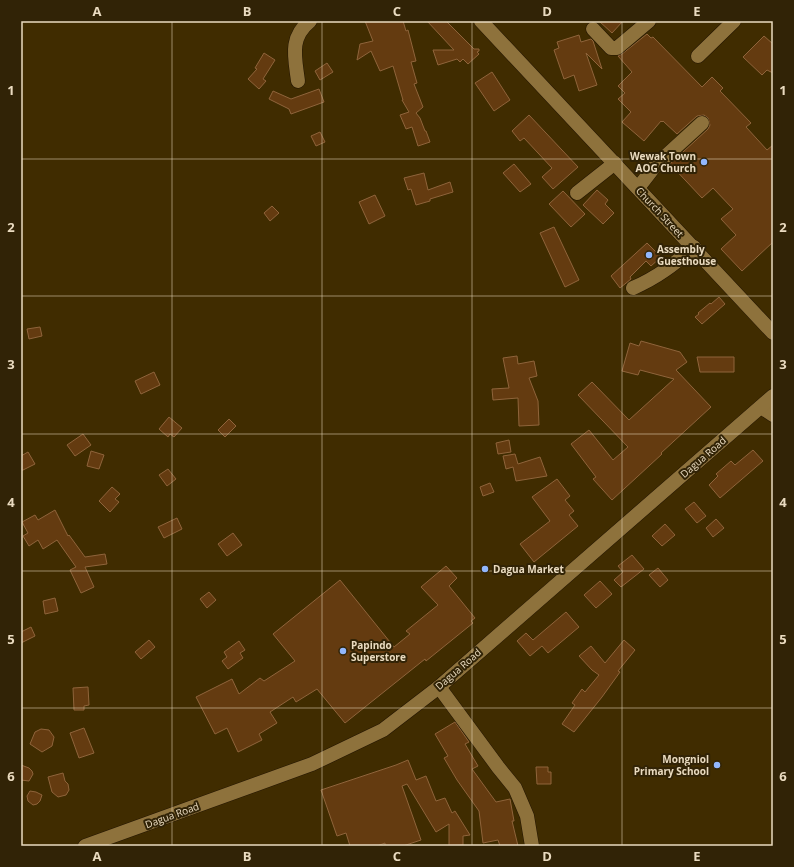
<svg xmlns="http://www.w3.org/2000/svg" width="794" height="867" viewBox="0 0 794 867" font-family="'Open Sans',sans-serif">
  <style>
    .building { fill: #643b10; stroke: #8f643b }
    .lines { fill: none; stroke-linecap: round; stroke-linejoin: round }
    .minor-casing { stroke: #231500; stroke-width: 15 }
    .minor { stroke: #8e723c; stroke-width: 14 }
    .grid { fill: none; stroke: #eadbc0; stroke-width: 1; stroke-opacity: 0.55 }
    .poi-dot { fill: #92b7fd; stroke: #312306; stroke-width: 1.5 }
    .labels { text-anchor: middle; stroke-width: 4; stroke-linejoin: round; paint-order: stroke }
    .poi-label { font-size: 10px; font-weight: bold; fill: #eadbc0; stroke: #312306; text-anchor: start }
    .street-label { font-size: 10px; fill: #eadbc0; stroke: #312306 }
    .neatline { fill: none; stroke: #eadbc0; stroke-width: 1.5 }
    .grid-label { font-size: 13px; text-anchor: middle; font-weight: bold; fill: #eadbc0 }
  </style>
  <rect width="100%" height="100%" fill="#402c00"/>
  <!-- building -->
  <g class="building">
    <polygon points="365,21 403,21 406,31 408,30 416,61 411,62 417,83 414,84 423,107 416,113 420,118 425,131 426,131 430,142 418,146 412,127 406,129 400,115 409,112 402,100 403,100 393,66 380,71 371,51 357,60 360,44 373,41"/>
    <polygon points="427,21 446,21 474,49 479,49 479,51 477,52 479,54 468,64 463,59 460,62 457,59 438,65 433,50 454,50"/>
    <polygon points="599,21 623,21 612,33"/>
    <polygon points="647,34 651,38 653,37 702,87 712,77 723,88 720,91 751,123 746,127 767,150 773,145 773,242 742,271 721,249 736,235 721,219 733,209 713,188 702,198 670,164 708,129 710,125 708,118 704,115 697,116 677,134 663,121 662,122 661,121 644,141 622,122 631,112 618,99 625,93 618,86 632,72 618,56 622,54"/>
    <polygon points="579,35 581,42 591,39 593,41 602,69 586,53 597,85 579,91 574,75 564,79 554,50 559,48 557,42"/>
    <polygon points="764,36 773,44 773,73 767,70 762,75 743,57"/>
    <polygon points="264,53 275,60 263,79 266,81 259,89 248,79 257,69 255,68"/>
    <polygon points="327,63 333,72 320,80 315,71"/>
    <polygon points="492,72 510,100 494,111 475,83"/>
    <polygon points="319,89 324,102 291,114 289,109 269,99 273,91 291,99"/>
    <polygon points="529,115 578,167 553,189 542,177 552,168 524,138 520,141 512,131"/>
    <polygon points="320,132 325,142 316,146 311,136"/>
    <polygon points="514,164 531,184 520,192 503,173"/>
    <polygon points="424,173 428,190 450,182 453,192 430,199 430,201 416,205 411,189 408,190 404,178"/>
    <polygon points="597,190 608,200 605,204 614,213 603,224 583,205"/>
    <polygon points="563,191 585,214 571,227 549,204"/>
    <polygon points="375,195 385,216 369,224 359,202"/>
    <polygon points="272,206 279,213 270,221 264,213"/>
    <polygon points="554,227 579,280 565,287 540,233"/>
    <polygon points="647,243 661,257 651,266 646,261 630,277 631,279 620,288 611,276"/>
    <polygon points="719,297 725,304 702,324 695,317 699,314 698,313 710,303 711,304"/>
    <polygon points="40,327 42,336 29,339 27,329"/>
    <polygon points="641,341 680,352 687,362 676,370 711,407 661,453 662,454 612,500 593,479 596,477 571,444 589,430 613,460 628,447 578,395 592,382 629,420 674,379 640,370 638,375 622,371 630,343 639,346"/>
    <polygon points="517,356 518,364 534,361 537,376 529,378 538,401 539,425 519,426 518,398 493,400 492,389 509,388 503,358"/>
    <polygon points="697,357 734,357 734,372 700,372"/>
    <polygon points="154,372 160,385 141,394 135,381"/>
    <polygon points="169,417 182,428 174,437 170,434 168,437 159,429"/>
    <polygon points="229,419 236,426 225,437 218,430"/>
    <polygon points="83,434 91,445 75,456 67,445"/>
    <polygon points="509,440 511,452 498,454 496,443"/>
    <polygon points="753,450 763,461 720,498 709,485 718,476 716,474 731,461 735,465"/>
    <polygon points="91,451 104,455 99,469 87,466"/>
    <polygon points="28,452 35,464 21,471 21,456"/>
    <polygon points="515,454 518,464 540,457 547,476 516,481 513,467 506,469 503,456"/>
    <polygon points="168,469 176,479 167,486 159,475"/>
    <polygon points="557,479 570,496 565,500 574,511 569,515 578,526 534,562 520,544 550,521 532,497"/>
    <polygon points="490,483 494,492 483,496 480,487"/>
    <polygon points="112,487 120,494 115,499 119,502 110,512 99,501"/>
    <polygon points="694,502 706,516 697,523 685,509"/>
    <polygon points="55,510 68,536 69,535 85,557 105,554 107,564 85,567 94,587 81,593 70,570 76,567 57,540 43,549 38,540 29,546 23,536 28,533 22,522 35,515 38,520"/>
    <polygon points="177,518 182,529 164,538 158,527"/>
    <polygon points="716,519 724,528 713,537 706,528"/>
    <polygon points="665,524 675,535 662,546 652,536"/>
    <polygon points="233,533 242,545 227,556 218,544"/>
    <polygon points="632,555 644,569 621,587 614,580 623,572 618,566"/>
    <polygon points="446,566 457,578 449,586 475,618 471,621 473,623 426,661 425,659 345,723 317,689 296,702 293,697 270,712 277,723 259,734 262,740 238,752 227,728 215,734 196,697 232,679 239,694 260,678 264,681 295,661 273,634 340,580 394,647 410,634 406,631 438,605 421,587"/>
    <polygon points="658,568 668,580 660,587 649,575"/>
    <polygon points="600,581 612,594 596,608 584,595"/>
    <polygon points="209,592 216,600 207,608 200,599"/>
    <polygon points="55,598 58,611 45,614 43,601"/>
    <polygon points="566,612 579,627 548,653 542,646 530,656 517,641 526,633 533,640"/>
    <polygon points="31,627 35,636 21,643 21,632"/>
    <polygon points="149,640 155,647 141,659 135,652"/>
    <polygon points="624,640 635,650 618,671 620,672 602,697 574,732 562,724 575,705 572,703 582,689 585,692 599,675 592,670 579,656 591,646 605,663"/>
    <polygon points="239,641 245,650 240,653 243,658 228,669 222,661 227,657 224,652"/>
    <polygon points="88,687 89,705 84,706 84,710 74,710 73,688"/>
    <polygon points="455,722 469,742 465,744 478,766 472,769 496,802 510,799 514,821 512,821 518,846 500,846 498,840 483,843 479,811 457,780 444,758 448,756 435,734"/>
    <polygon points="84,728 94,753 79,758 70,733"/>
    <polygon points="41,729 49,730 54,737 52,746 42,752 30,744 35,732"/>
    <polygon points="408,760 416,780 426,776 436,801 445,798 452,813 455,811 470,835 463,836 463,845 449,846 449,824 436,832 407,784 402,786 421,840 403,846 385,846 385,843 377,846 350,846 346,833 337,836 321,790 396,765"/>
    <polygon points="21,765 29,768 32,771 33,774 29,781 21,780"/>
    <polygon points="536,767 548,767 548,772 551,772 551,784 537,784"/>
    <polygon points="63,773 65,781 68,784 69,790 66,795 58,797 52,792 48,777"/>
    <polygon points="30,791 36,792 42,795 40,801 37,804 33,805 28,801 27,796"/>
  </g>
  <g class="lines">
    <defs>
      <g id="minor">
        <polyline points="481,21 773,333"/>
        <polyline points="593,29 611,48 617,48 649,21"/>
        <polyline points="698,56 734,21"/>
        <path d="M298,81c-3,-24 -9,-43 12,-60"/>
        <polyline points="638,188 655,166 702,123"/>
        <polyline points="577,193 615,163"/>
        <path d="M633,288c25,-11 40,-23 61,-41"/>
        <polyline points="761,407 773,415"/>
        <polyline points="439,687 498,767 515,788 527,816 532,846"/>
        <polyline points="85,846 312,764 383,730 439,687 773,396"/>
      </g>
    </defs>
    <!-- minor casing -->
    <use href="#minor" class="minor-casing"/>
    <!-- minor -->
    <use href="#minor" class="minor"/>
  </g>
  <!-- grid -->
  <path class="grid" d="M172,21v825M322,21v825M472,21v825M622,21v825M21,159h752M21,296h752M21,434h752M21,571h752M21,708h752"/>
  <!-- markers -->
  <g class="poi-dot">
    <circle cx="704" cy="162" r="4"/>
    <circle cx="649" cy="255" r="4"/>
    <circle cx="485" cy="569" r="4"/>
    <circle cx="343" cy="651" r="4"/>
    <circle cx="717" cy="765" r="4"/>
  </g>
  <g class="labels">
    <!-- poi labels -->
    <g class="poi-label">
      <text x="696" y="160" text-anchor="end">Wewak Town<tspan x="696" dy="12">AOG Church</tspan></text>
      <text x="657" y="253">Assembly<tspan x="657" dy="12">Guesthouse</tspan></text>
      <text x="493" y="573">Dagua Market</text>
      <text x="351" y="649">Papindo<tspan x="351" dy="12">Superstore</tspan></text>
      <text x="709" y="763" text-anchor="end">Mongniol<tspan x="709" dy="12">Primary School</tspan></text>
    </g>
    <!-- street labels -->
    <g class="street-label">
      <text transform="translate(660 212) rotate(47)" y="4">Church Street</text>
      <text transform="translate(703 457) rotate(-41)" y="4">Dagua Road</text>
      <text transform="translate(458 669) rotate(-41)" y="4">Dagua Road</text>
      <text transform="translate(172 815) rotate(-20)" y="4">Dagua Road</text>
    </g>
  </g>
  <!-- border -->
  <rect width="794" height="867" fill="none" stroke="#312306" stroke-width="44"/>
  <rect x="22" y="22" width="750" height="823" class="neatline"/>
  <g class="grid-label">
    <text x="97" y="16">A</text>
    <text x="247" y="16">B</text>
    <text x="397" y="16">C</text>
    <text x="547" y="16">D</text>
    <text x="697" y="16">E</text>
    <text x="11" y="95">1</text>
    <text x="783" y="95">1</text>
    <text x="11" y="232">2</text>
    <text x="783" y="232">2</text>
    <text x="11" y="369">3</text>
    <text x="783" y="369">3</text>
    <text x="11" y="507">4</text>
    <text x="783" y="507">4</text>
    <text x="11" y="644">5</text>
    <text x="783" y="644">5</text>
    <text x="11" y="781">6</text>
    <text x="783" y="781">6</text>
    <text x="97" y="861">A</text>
    <text x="247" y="861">B</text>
    <text x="397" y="861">C</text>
    <text x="547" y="861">D</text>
    <text x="697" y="861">E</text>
  </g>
</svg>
